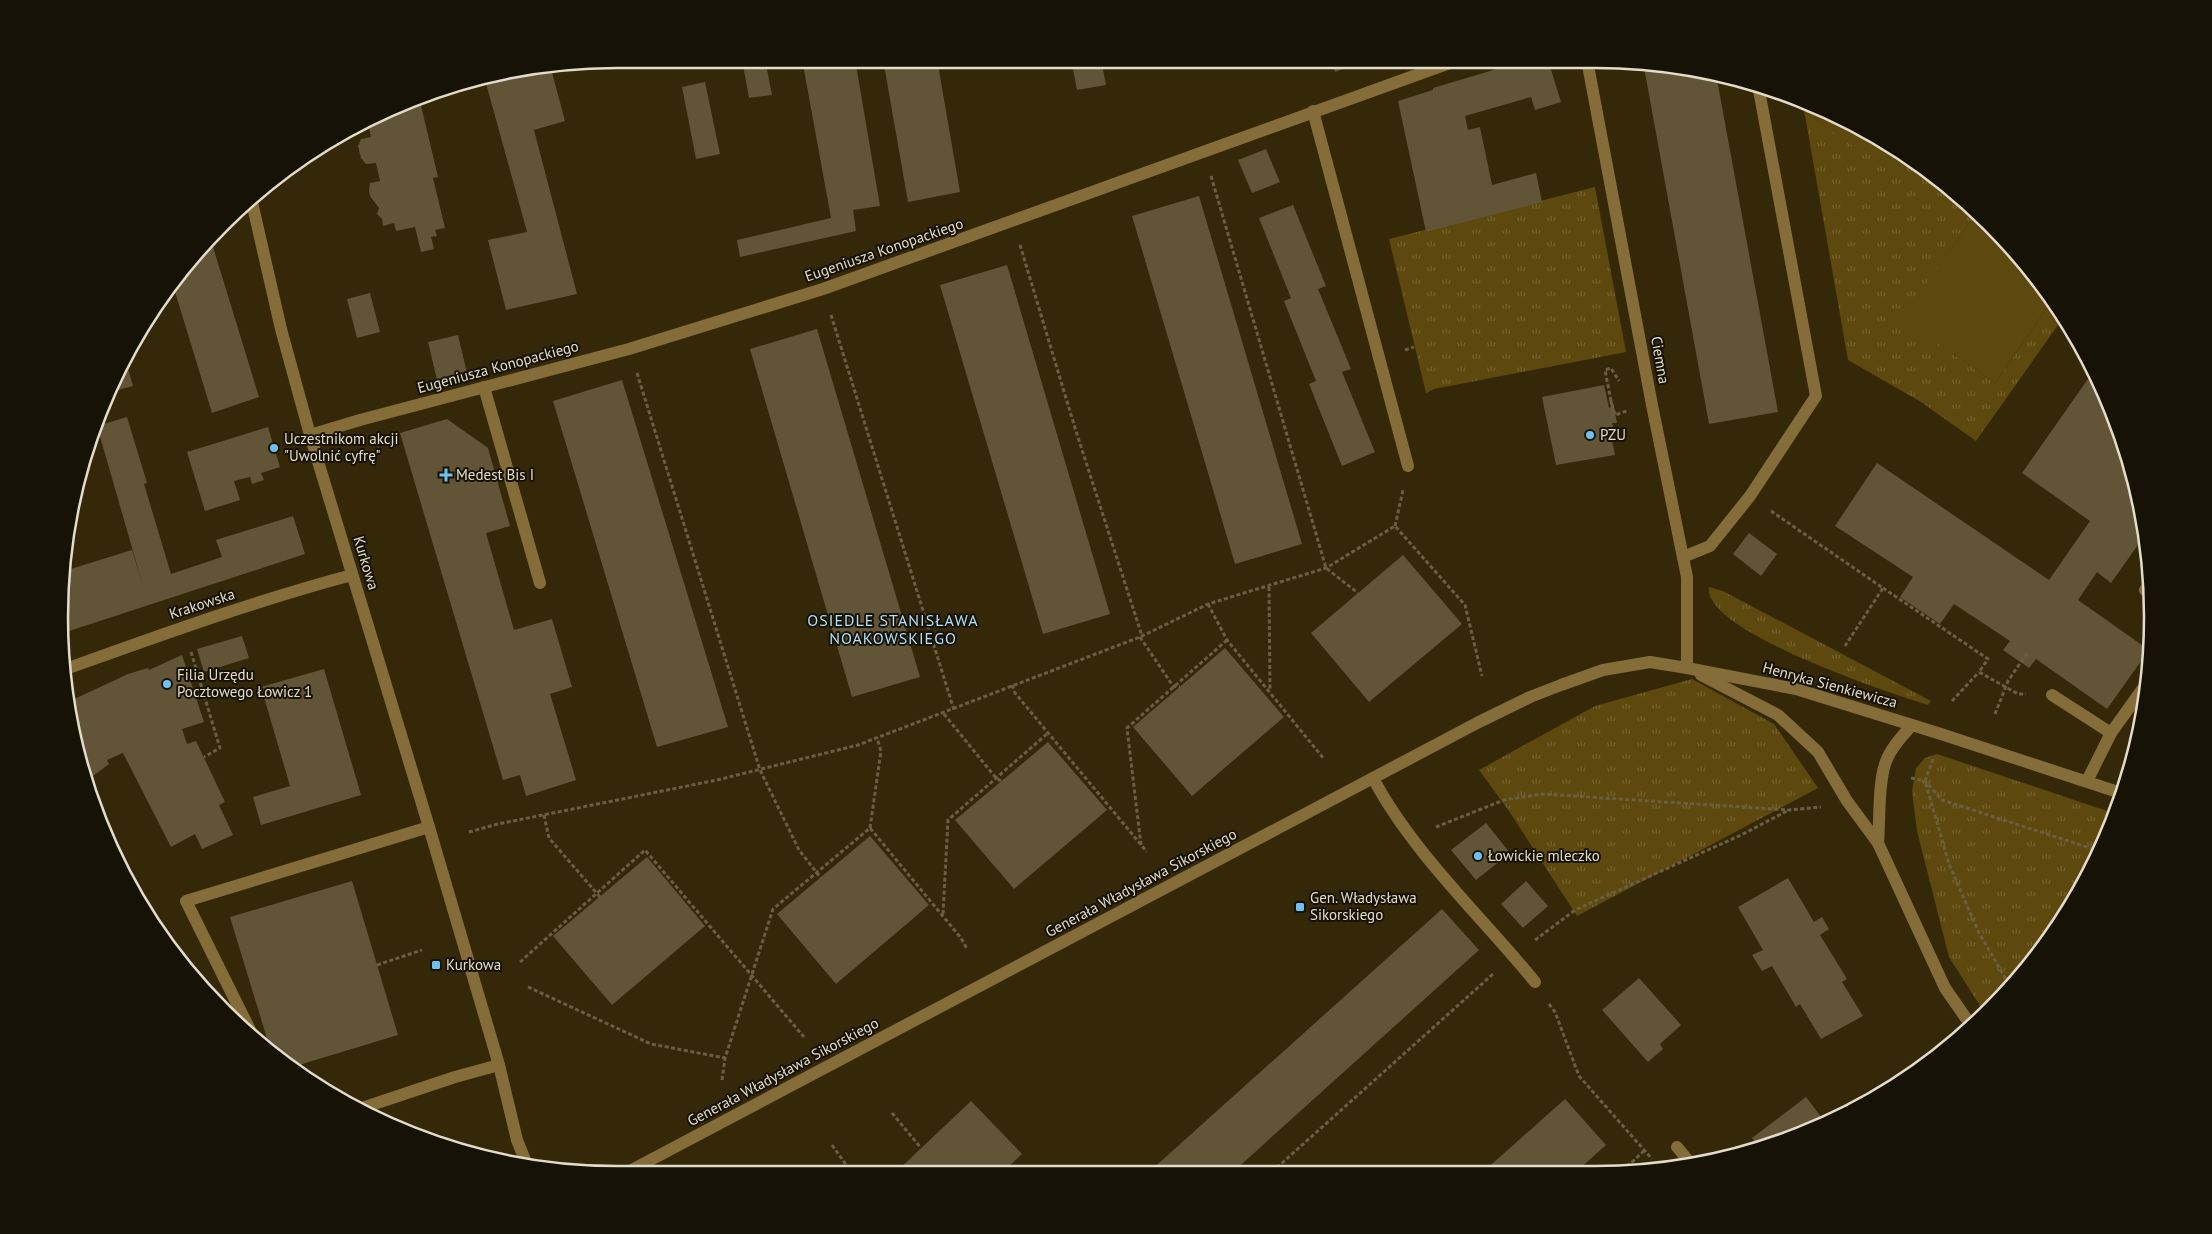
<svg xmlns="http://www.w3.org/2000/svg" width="2212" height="1234" viewBox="0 0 2212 1234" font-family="'PT Sans',sans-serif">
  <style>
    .grass { fill: url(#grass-tufts) }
    .garden { fill: #5d480d }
    .building { fill: #625436 }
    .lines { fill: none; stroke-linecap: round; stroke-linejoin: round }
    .path { stroke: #6a5f45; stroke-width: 3; stroke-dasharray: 4 2.5; stroke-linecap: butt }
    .minor { stroke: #846d38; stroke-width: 12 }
    .poi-dot { fill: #6ec2f3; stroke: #171206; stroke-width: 2 }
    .labels { text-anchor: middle; stroke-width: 4; stroke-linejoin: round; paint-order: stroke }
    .street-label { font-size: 15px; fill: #e4dccb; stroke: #171206 }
    .poi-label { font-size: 15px; fill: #e4dccb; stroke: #171206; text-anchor: start }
    .neighbourhood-label { font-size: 16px; letter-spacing: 1px; fill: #b3dffb; stroke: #171206 }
    .rim { fill: none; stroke: #e4dccb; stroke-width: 2.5 }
  </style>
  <defs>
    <pattern id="grass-tufts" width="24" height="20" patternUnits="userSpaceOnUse" patternTransform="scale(1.25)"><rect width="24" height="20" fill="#5d480d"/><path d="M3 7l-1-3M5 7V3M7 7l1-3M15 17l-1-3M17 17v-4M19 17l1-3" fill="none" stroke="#74622f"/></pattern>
  </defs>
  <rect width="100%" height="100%" fill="#342809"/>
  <!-- grass -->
  <g class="grass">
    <polygon points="1803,104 1819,111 1814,118 1857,148 1869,132 1874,133 1963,197 1977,212 1903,319 1995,383 2052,301 2063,318 1976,441 1921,402 1848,360"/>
    <polygon points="1595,187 1626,352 1434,389 1426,393 1389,239"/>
    <path d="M1709,587l14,4 208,110 -3,4c-36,-11 -226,-74 -219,-118z"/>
    <polygon points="1692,679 1774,724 1818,788 1577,916 1509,811 1479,770 1595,706"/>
    <polygon points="1937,754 2116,814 2079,896 2015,985 1984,1012 1949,957 1917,831 1912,791 1916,768 1925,758"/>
  </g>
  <!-- garden -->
  <g class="garden">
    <polygon points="1819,111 1869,132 1857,149 1814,118"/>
    <polygon points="1977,212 2038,277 2052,301 1995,383 1902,319"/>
  </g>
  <!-- building -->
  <g class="building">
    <polygon points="742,59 765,59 772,95 749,98"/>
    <polygon points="802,59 855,59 880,206 853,210 856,231 740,257 737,240 831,218"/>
    <polygon points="883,59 937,59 960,192 908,202"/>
    <polygon points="1071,59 1101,59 1106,85 1077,90"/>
    <polygon points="1332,60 1361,60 1362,62 1335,72"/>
    <polygon points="1527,60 1548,60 1561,102 1535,110 1531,97 1465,116 1468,130 1480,127 1492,185 1536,173 1542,202 1426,232 1398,101 1433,90 1433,88"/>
    <polygon points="1657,64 1716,74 1778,412 1709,424 1644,67"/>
    <polygon points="550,65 565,121 534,130 577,294 506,310 488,240 527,232 484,76 508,69"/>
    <polygon points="705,82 720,154 696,159 682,87"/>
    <polygon points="419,97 438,177 433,178 445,228 435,230 437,236 431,237 434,249 421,252 415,227 396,231 394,223 383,226 382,219 377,214 379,208 370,196 369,190 370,183 380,181 376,163 366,164 361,158 358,146 361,139 371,137 368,123 369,119"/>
    <polygon points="1266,149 1280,182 1252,193 1238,160"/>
    <polygon points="1199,196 1302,544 1235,564 1132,216"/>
    <polygon points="1293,205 1326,286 1318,289 1351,369 1342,372 1375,452 1342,466 1309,384 1316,381 1284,301 1291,298 1259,218"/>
    <polygon points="210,237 259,397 212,413 172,282 197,249"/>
    <polygon points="1007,265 1110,614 1043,634 940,285"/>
    <polygon points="370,293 380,332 357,338 347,299"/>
    <polygon points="817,329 920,677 852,697 750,349"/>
    <polygon points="458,335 467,373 437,380 428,342"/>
    <polygon points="125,358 133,386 107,393"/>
    <polygon points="2095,369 2134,472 2145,535 2111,583 2097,572 2078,600 2149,650 2107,709 2036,659 2029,668 2003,650 2010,641 1954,604 1940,624 1900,597 1913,577 1835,526 1877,463 2049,580 2090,521 2022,473"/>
    <polygon points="622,380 728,727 657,747 553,401"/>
    <polygon points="1604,385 1609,408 1614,407 1617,423 1612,423 1614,430 1610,431 1615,455 1556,465 1542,397"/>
    <polygon points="127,417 147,483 144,484 171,574 222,557 216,540 293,516 305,554 60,634 61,572 132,550 143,586 97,426"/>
    <polygon points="447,419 488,448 510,526 486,533 514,630 552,619 572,687 550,694 576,780 526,796 520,775 503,780 400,433"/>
    <polygon points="93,426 98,441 87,445"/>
    <polygon points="268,427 280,467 261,473 264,480 252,484 250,477 234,481 240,500 205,511 187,452"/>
    <polygon points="1749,533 1777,554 1761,576 1733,554"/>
    <polygon points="1403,555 1462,624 1369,702 1311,633"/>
    <polygon points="242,636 249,658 204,672 197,649"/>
    <polygon points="1225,648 1284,717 1192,796 1133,727"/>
    <polygon points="182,655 204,722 182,729 187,744 196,741 225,802 219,805 233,835 202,849 195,834 171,847 123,753 107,760 109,764 85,782 78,761 68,702 128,674 148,668 149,670"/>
    <polygon points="324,669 361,795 261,825 253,797 290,786 261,687"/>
    <polygon points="1048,742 1107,810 1014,889 955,820"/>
    <polygon points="1486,823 1510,853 1476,880 1451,850"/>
    <polygon points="870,836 929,905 836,984 777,914"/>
    <polygon points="647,857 705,926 612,1005 553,936"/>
    <polygon points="1788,878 1814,922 1822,917 1829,929 1820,935 1847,979 1842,982 1863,1016 1821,1039 1800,1004 1796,1007 1772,966 1762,971 1752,955 1763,950 1738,907"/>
    <polygon points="352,881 398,1035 289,1068 272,1055 230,917"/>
    <polygon points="1526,881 1548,906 1523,928 1501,904"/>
    <polygon points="1442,909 1479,950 1233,1172 1149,1172"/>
    <polygon points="1639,978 1681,1025 1660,1044 1663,1049 1648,1062 1602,1010"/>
    <polygon points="1806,1097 1825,1122 1808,1133 1758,1146 1752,1138"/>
    <polygon points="1565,1099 1606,1145 1577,1171 1484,1171"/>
    <polygon points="971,1101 1022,1154 1002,1173 895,1173"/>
  </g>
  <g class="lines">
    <!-- path -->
    <g class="path">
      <polyline points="1211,176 1326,568 1358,593"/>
      <polyline points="1020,245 1075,428 1142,636"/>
      <polyline points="831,315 954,710"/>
      <polyline points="1405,350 1414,347"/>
      <polyline points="637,373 760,770 799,850 821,878"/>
      <polyline points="1611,401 1605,370 1611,368 1619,381"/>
      <polyline points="1611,416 1613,415 1611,401 1615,415 1627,411"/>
      <polyline points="1771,511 1883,588 1845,646"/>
      <polyline points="1395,526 1403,490"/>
      <polyline points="1269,587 1270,691"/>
      <polyline points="1883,588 1988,659 1979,672 2018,694 2026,694"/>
      <polyline points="1208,604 1227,640 1324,759"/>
      <polyline points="1140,637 1173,686 1180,687"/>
      <polyline points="191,652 220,748 204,757"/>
      <polyline points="1012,685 1015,693 1147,852"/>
      <polyline points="1952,701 1979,672"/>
      <polyline points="944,714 996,778 1001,781"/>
      <polyline points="1995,714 2008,681 2027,653"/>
      <polyline points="1933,759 1925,781 1949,864 1979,933 2011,988"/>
      <polyline points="1911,778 1925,781 1942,800 2099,851"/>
      <polyline points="544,815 549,838 600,897"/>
      <polyline points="1436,827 1504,800 1542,794 1789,810 1821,807"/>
      <polyline points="870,828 881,751 877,738"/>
      <polyline points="469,832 498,824 717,780 858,745 1140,637 1208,604 1326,568 1395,526 1465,605 1482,676"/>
      <polyline points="1141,845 1127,728 1227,640"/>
      <polyline points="943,914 948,820 1048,733"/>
      <polyline points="1535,940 1575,910 1741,835 1789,810"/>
      <polyline points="520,962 645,850 804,1037"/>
      <polyline points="377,965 422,950"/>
      <polyline points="528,987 651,1044 725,1058"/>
      <polyline points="1549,1004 1555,1012 1579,1076 1652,1159"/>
      <polyline points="722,1080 725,1058 773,909 870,828 961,938 967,949"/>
      <polyline points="892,1113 921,1148"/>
      <polyline points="832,1145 852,1173"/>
      <polyline points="1622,1171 1644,1151"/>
      <polyline points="1272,1172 1493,974"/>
    </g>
    <!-- minor -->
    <g class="minor">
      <polyline points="1587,60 1652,405 1687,577 1687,668"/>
      <polyline points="1313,111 1408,466"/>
      <polyline points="251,198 281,329 310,435 429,827 499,1065 517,1140 527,1165"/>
      <polyline points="484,387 540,583"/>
      <polyline points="310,435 360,420 629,349 823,289 1458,60"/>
      <polyline points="1683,557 1710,546 1750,496 1816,396 1758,85"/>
      <polyline points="2145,590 2152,595"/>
      <path d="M63,670c95,-34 191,-69 289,-95"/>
      <polyline points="1701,675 1778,715 1818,752 1847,801 1878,843 1945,988 1970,1024"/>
      <polyline points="2052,695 2111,733"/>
      <path d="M1373,778c39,74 109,139 162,204"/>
      <polyline points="2087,781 2111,733 2149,680"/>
      <path d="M1878,843c2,-24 0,-57 7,-79 5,-15 17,-28 27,-39"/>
      <polyline points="254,1038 186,901 429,827"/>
      <polyline points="359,1109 455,1077 499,1065"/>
      <polyline points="1677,1147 1691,1164"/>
      <polyline points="624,1174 1477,723 1530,697 1561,685 1603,670 1650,662 1687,668 1796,689 1941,734 2124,794"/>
    </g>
  </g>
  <!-- markers -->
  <g class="poi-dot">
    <circle cx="1590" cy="435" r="5"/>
    <circle cx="274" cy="448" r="5"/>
    <path d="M443.5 467.5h5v5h5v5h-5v5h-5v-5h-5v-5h5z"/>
    <circle cx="167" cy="684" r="5"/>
    <circle cx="1478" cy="856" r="5"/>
    <rect x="1295" y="902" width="10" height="10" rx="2.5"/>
    <rect x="431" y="960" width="10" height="10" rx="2.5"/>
  </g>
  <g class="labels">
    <!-- street labels -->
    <g class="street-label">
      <text transform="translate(884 250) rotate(-19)" y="5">Eugeniusza Konopackiego</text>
      <text transform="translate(1660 360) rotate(80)" y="5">Ciemna</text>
      <text transform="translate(498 367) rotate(-15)" y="5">Eugeniusza Konopackiego</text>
      <text transform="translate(366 563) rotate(73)" y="5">Kurkowa</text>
      <text transform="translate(202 604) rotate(-18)" y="5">Krakowska</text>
      <text transform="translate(1830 685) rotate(15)" y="5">Henryka Sienkiewicza</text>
      <text transform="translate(1141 883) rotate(-28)" y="5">Generała Władysława Sikorskiego</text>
      <text transform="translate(783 1072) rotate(-28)" y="5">Generała Władysława Sikorskiego</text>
    </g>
    <!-- poi labels -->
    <g class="poi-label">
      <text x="1600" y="440">PZU</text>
      <text x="284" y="444">Uczestnikom akcji<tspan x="284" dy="17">"Uwolnić cyfrę"</tspan></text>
      <text x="456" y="480">Medest Bis I</text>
      <text x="177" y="680">Filia Urzędu<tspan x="177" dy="17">Pocztowego Łowicz 1</tspan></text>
      <text x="1488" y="861">Łowickie mleczko</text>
      <text x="1310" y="903">Gen. Władysława<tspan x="1310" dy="17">Sikorskiego</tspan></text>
      <text x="446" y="970">Kurkowa</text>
    </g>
    <!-- neighbourhood labels -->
    <g class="neighbourhood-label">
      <text x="893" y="626">OSIEDLE STANISŁAWA<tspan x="893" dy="18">NOAKOWSKIEGO</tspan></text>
    </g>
  </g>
  <!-- crop -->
  <path d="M0 0H2212V1234H0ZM617 68H1595A549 549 0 0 1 2144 617V617A549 549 0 0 1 1595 1166H617A549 549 0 0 1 68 617V617A549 549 0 0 1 617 68Z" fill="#171206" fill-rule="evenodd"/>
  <path class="rim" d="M617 68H1595A549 549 0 0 1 2144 617V617A549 549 0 0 1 1595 1166H617A549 549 0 0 1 68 617V617A549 549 0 0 1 617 68Z"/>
</svg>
